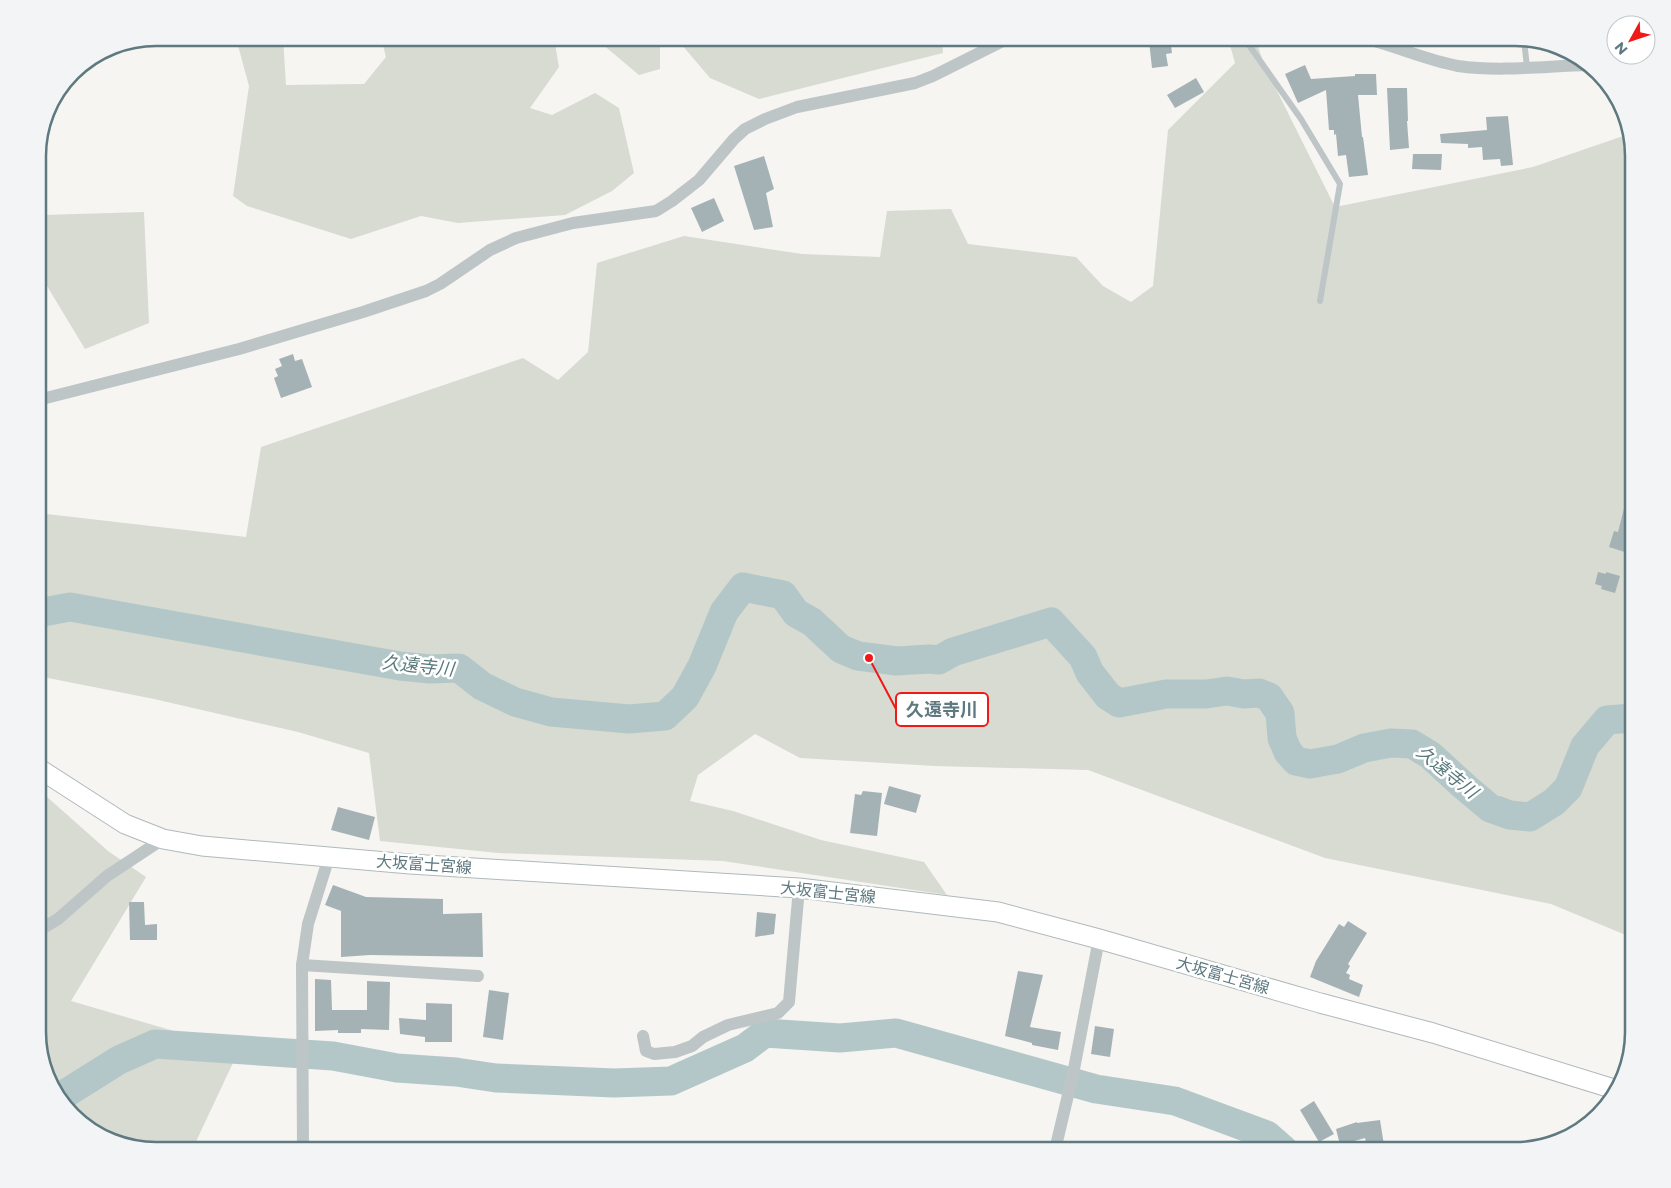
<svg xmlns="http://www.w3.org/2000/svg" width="1671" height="1188" viewBox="0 0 1671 1188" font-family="Montserrat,'Noto Sans JP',sans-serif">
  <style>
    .green { fill: #d7dbd1 }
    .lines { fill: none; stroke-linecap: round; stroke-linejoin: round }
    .river { stroke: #b4c7c8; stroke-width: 29 }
    .building { fill: #a4b2b5 }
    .secondary-casing { stroke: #b0b9bc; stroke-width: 21 }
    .service { stroke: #bec5c7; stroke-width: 6 }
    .minor { stroke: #bec5c7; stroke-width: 12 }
    .secondary { stroke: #fff; stroke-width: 19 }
    .labels { text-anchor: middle; stroke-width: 5; stroke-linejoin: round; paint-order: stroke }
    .street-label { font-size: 16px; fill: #5e7980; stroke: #fff }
    .water-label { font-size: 18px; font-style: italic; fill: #597a7c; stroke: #fff }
    .rim { fill: none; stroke: #5e7980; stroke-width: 2.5 }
    .leader { fill: none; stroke: #f11917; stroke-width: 2 }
    .callout-dot { fill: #f11917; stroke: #fff; stroke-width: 2 }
    .callout { fill: #fff; stroke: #f11917; stroke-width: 2 }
    .callout-label { font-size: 18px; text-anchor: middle; font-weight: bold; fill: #5e7980 }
  </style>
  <rect width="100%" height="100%" fill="#f6f5f2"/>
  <!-- green -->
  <g class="green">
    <polygon points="236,38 283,38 286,85 364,84 386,57 381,38 554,38 559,67 530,108 552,115 595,93 619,108 634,173 612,191 565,215 458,223 421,216 351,239 247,206 233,196 249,86"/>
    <polygon points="595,38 651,38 660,45 660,69 639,75"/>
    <polygon points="676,38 942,38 943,53 759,99 710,78"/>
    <polygon points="1228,38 1255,38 1265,67 1335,207 1533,167 1629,134 1633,156 1633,938 1551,904 1325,858 1088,770 935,766 800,758 755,734 698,775 690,801 733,811 821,840 924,862 947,895 723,861 498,853 380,841 369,753 298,732 154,699 38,676 38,513 246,537 261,447 523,358 558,380 588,352 597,263 684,236 802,254 880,257 887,211 951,209 968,244 1076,257 1103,286 1131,302 1153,286 1168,130 1235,63"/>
    <polygon points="144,212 149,323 85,349 38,271 38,233 44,215"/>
    <polygon points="38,789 108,851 146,877 71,1001 239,1050 192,1150 156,1150 84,1126 50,1085 38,1040"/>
  </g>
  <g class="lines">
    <!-- river -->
    <g class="river">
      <polyline points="38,613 70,607 400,666 430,669 459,668 482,686 515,702 551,712 629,719 665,716 685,697 702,666 724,612 743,587 783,595 796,613 812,622 841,649 858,656 897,661 929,659 939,660 953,652 1051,622 1083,657 1090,673 1108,696 1119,703 1166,694 1206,694 1227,691 1244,694 1259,693 1269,697 1280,713 1282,738 1288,752 1296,761 1310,764 1338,759 1364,748 1391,743 1412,744 1430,755 1465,787 1490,808 1510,815 1530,817 1554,802 1568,788 1585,746 1607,720 1633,718"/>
      <polyline points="60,1097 119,1060 155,1044 333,1056 397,1068 456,1072 496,1078 614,1083 671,1081 745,1048 765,1033 840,1038 896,1033 1096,1089 1175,1101 1267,1135 1284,1150"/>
    </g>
  </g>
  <!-- building -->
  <g class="building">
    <polygon points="1170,38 1172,53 1166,54 1168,66 1152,68 1149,41"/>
    <polygon points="1305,65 1311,79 1355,76 1355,74 1376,74 1377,95 1358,95 1362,137 1363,137 1368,175 1349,177 1346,155 1338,156 1336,134 1334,135 1334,130 1329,130 1326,90 1298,103 1285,74"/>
    <polygon points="1196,78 1204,92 1175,108 1167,95"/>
    <polygon points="1387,88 1407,88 1408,121 1407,121 1409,148 1390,150"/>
    <polygon points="1508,116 1513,165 1501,166 1500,159 1483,160 1482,147 1468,148 1468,144 1441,143 1440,134 1487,130 1486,117"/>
    <polygon points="1413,154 1442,154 1441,170 1412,169"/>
    <polygon points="764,156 774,189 766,193 773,227 754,230 734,166"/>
    <polygon points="714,198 724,221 702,232 691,208"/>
    <polygon points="293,354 295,361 302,359 312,387 281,398 274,378 278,376 275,369 282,366 279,359"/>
    <polygon points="1629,489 1634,490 1634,555 1609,547 1614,531 1618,532"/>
    <polygon points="1598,572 1606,574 1606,572 1620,576 1615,593 1601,589 1602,586 1595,584"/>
    <polygon points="889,786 921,795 916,813 884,804"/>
    <polygon points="863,791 882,793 877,836 850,833 855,794 861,795"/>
    <polygon points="338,807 375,817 369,840 331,830"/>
    <polygon points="333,885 366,897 443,899 443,914 482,913 483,957 370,955 341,957 341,911 325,905"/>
    <polygon points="129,902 144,902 145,925 157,924 157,940 130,940"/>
    <polygon points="757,912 776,914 774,934 755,937"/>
    <polygon points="1348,921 1367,933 1348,964 1350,966 1346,973 1350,975 1349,979 1363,985 1359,997 1310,977 1316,961 1339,924 1344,927"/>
    <polygon points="1018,971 1043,975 1030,1027 1061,1032 1058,1050 1032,1045 1032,1043 1005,1036"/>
    <polygon points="315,979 331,980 332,1010 367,1010 367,981 390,982 389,1030 361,1029 361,1033 338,1033 338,1030 315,1031"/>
    <polygon points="489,990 509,993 503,1040 483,1037"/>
    <polygon points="426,1003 452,1004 452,1042 425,1042 425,1037 400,1034 399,1018 426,1020"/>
    <polygon points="1095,1026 1114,1029 1110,1057 1091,1054"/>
    <polygon points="1314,1101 1334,1134 1319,1142 1300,1110"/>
    <polygon points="1380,1120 1384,1145 1367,1147 1365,1138 1340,1145 1336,1129 1357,1122 1357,1123"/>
  </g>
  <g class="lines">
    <defs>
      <polyline id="secondary" points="38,768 125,824 163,839 202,846 410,864 799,888 998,912 1099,939 1320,1003 1433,1033 1614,1089"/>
    </defs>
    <!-- secondary casing -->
    <use href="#secondary" class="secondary-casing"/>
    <!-- service -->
    <g class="service">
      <polyline points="1244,38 1301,119 1340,184 1320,301"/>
      <polyline points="1524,40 1527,67"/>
    </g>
    <!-- minor -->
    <g class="minor">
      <path d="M1362,38c32,7 63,22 96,28 43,6 88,0 131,-1"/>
      <polyline points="38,400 239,349 363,312 426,291 440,284 490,250 516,238 573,223 656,211 672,201 699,180 734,139 745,129 765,119 797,107 915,83 933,76 1009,38"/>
      <polyline points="38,931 58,919 107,876 163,839"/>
      <polyline points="302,965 478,976"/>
      <polyline points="643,1036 646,1051 654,1054 675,1052 692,1046 703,1037 728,1025 778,1013 789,1002 799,888"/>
      <polyline points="303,1150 302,965 308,924 329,857"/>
      <polyline points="1055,1150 1073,1074 1099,939"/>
    </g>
    <!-- secondary -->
    <use href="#secondary" class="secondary"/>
  </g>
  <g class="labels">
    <!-- street labels -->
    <g class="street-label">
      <text transform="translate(424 864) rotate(4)" y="6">大坂富士宮線</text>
      <text transform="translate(828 892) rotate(6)" y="6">大坂富士宮線</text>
      <text transform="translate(1223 975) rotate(16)" y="6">大坂富士宮線</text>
    </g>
    <!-- water labels -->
    <g class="water-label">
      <text transform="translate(418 666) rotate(6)" y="6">久遠寺川</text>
      <text transform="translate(1447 772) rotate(39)" y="6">久遠寺川</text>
    </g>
  </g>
  <!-- crop -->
  <path d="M0 0H1671V1188H0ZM156 46H1515A110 110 0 0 1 1625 156V1032A110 110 0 0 1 1515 1142H156A110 110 0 0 1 46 1032V156A110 110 0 0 1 156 46Z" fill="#f2f4f5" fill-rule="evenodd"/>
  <path class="rim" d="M156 46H1515A110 110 0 0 1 1625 156V1032A110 110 0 0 1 1515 1142H156A110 110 0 0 1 46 1032V156A110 110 0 0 1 156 46Z"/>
  <!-- callouts -->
  <path class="leader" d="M869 658L896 709"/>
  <circle class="callout-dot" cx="869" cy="658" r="5"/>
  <rect class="callout" x="896" y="693" width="92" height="33" rx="5"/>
  <g class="callout-label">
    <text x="942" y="716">久遠寺川</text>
  </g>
  <!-- north arrow -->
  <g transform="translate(1631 40) rotate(230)"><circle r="24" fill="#ffffff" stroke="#bfc9cc"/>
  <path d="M0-4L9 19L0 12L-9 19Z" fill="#f11917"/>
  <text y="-8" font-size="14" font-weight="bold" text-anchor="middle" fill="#5e7980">N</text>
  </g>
</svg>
